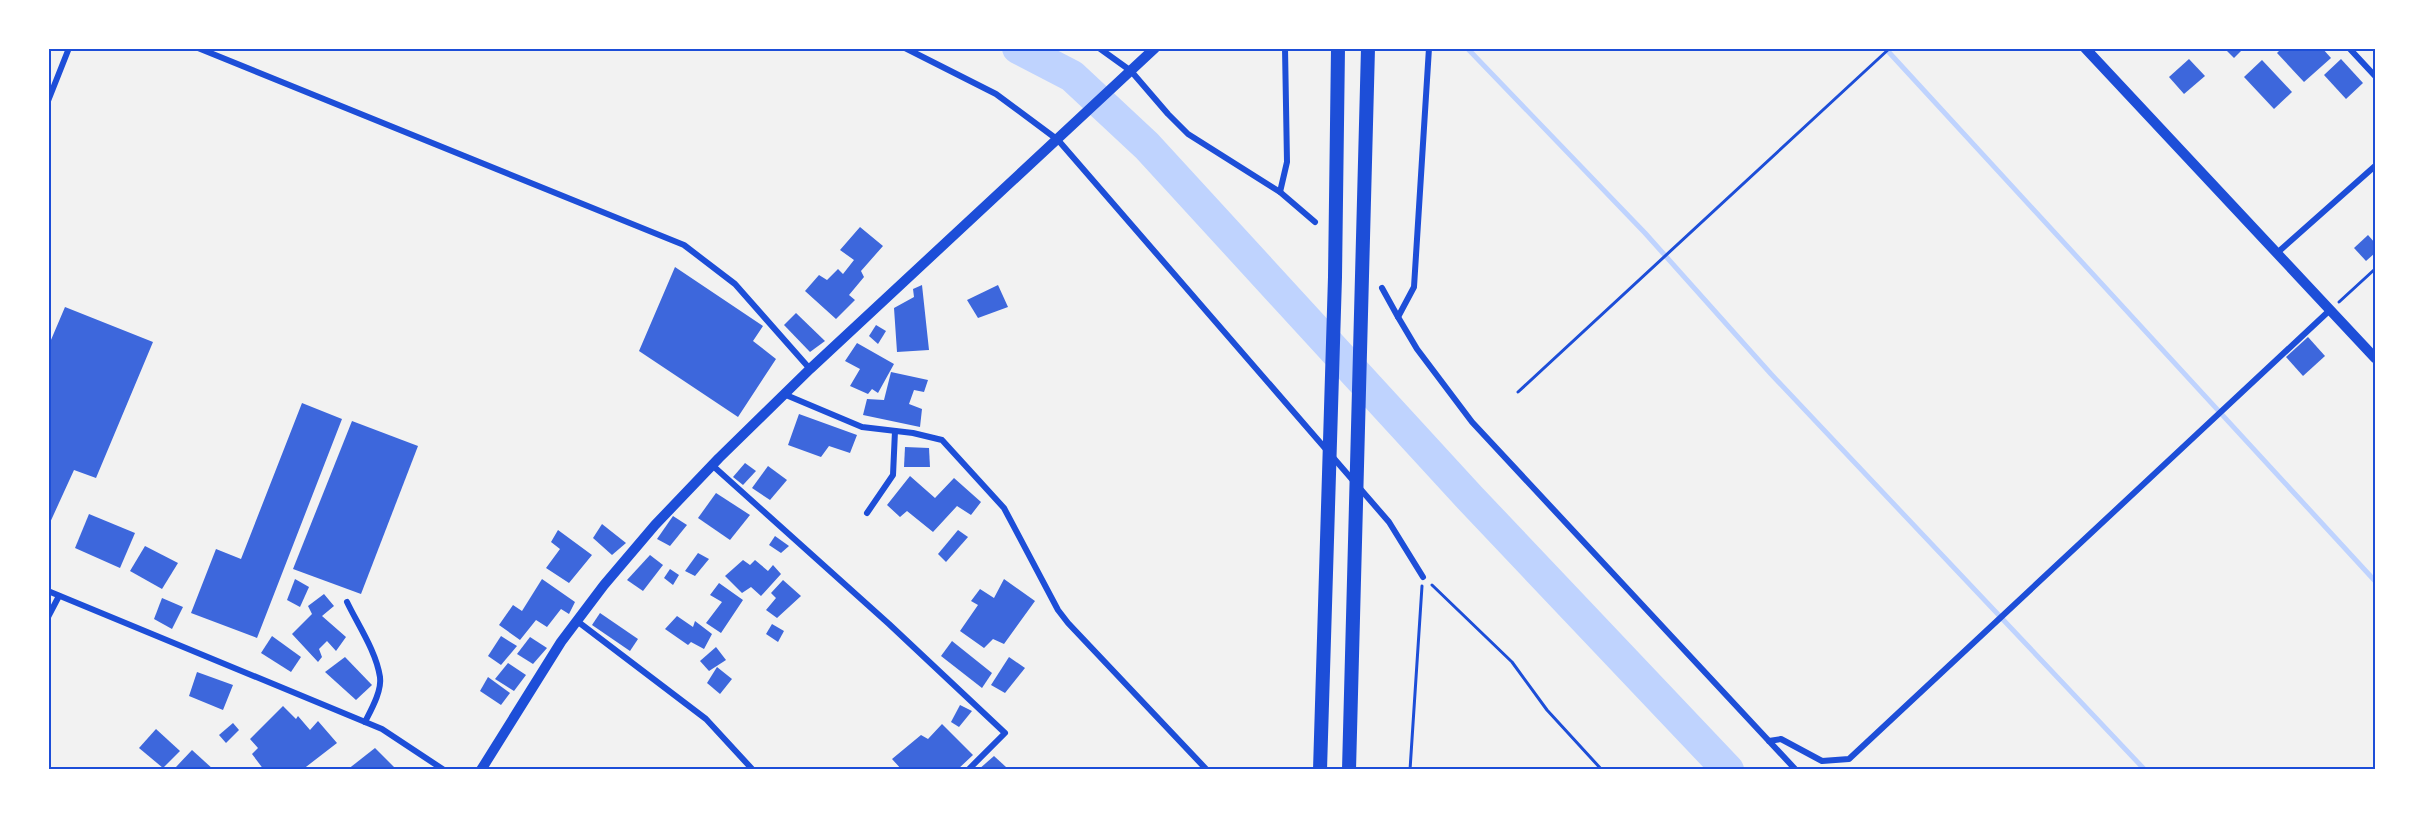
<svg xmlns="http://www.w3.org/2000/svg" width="2423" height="818" viewBox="0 0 2423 818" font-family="'Sofia Sans Condensed',sans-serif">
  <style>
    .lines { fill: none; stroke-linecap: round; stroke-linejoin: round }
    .stream { stroke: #bfd3fe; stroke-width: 5 }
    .river { stroke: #bfd3fe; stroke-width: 32 }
    .building { fill: #3d67dc }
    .path { stroke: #1d4ed8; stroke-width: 3 }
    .minor { stroke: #1d4ed8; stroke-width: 6 }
    .secondary { stroke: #1d4ed8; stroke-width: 10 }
    .motorway { stroke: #1d4ed8; stroke-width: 14 }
    .neatline { fill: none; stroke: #1d4ed8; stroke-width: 2 }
  </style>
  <rect width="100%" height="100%" fill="#f2f2f2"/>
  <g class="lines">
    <!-- stream -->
    <g class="stream">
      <polyline points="1467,48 1645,233 1771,374 2145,770"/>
      <polyline points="1885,48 2375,581"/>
    </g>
    <!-- river -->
    <polyline class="river" points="1018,48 1072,76 1147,146 1470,498 1728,770"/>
  </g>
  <!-- building -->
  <g class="building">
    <polygon points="2224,48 2244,48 2234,58"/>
    <polygon points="2282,48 2322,48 2331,58 2304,82 2277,53"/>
    <polygon points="2189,59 2205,76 2184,94 2169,77"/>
    <polygon points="2341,59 2363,83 2346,99 2324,75"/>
    <polygon points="2262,60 2292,92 2274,109 2244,77"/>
    <polygon points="860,227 883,246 861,271 864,277 849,295 855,300 836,319 805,291 819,275 827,280 838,269 843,274 854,260 840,250"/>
    <polygon points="2368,235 2375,243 2375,253 2366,261 2354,248"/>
    <polygon points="675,267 763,326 753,341 776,359 738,417 639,351"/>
    <polygon points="922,285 929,350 897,352 894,308 914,297 913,289"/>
    <polygon points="998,285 1008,307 978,318 967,300"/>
    <polygon points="65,307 153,342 96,478 74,470 48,527 48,347"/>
    <polygon points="796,313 825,341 810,352 784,325"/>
    <polygon points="876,325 886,331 878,344 869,336"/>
    <polygon points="2308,337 2325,356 2303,376 2286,357"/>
    <polygon points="857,343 894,364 878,393 872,389 868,394 850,386 860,369 845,361"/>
    <polygon points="891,372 928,380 924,392 914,390 909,404 922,409 920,427 863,415 867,399 884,400"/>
    <polygon points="302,403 342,419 257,638 191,613 216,549 241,559"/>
    <polygon points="799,414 857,435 850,453 829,446 821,457 788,445"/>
    <polygon points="352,421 418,446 361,594 293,569"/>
    <polygon points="905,447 929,448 930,467 904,467"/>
    <polygon points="745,463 756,471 743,485 733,477"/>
    <polygon points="768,466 787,480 770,500 752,488"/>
    <polygon points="910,476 935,498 954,478 981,502 971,515 957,506 933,532 907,511 900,517 887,505"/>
    <polygon points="716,493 750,515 730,540 698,518"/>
    <polygon points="89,514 135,533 120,568 75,548"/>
    <polygon points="673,516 687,525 670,546 657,539"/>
    <polygon points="602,524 626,543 612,555 593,538"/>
    <polygon points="558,530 592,555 569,583 546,568 560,549 551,542"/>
    <polygon points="958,530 968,537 946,562 938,554"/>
    <polygon points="775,536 789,546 781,553 769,545"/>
    <polygon points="145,546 178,563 162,589 130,571"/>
    <polygon points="698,553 709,559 695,576 685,571"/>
    <polygon points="650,555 663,565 643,591 627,580"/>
    <polygon points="743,560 750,565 755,560 768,571 773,565 781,574 761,596 751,587 742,593 725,576"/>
    <polygon points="670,569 679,575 673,585 664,578"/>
    <polygon points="295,579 309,587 300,607 287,600"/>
    <polygon points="542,579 575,602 569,614 561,609 547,627 536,620 520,640 499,625 513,605 522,611"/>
    <polygon points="1004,579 1035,601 1004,644 993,639 984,648 960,631 978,605 971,601 980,589 994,598"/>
    <polygon points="783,580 801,596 777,618 766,610 776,598 771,593"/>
    <polygon points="719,583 743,600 721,633 706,623 722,602 710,595"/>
    <polygon points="324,594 334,606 322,616 346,637 336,651 327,641 319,649 322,657 318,662 292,634 312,614 308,606"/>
    <polygon points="162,598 183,607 172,629 154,619"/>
    <polygon points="600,613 638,639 630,651 592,625"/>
    <polygon points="677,616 693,627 695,621 712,634 704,649 691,642 688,645 665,629"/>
    <polygon points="772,624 784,631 778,642 766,634"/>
    <polygon points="272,636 301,657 291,672 261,653"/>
    <polygon points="501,636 517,646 501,665 488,656"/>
    <polygon points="530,637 547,648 533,664 517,654"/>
    <polygon points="952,641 992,673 982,688 941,656"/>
    <polygon points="716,647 726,660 709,671 700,661"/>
    <polygon points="345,657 372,685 356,700 325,672"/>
    <polygon points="1009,657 1025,668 1005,693 991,685"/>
    <polygon points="508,663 526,675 514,691 495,679"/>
    <polygon points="717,667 732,679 720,694 707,683"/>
    <polygon points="197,672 233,685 223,710 189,696"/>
    <polygon points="488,677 510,693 501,705 480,691"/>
    <polygon points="960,705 972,711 959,727 951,722"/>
    <polygon points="283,706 296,719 298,716 310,730 318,721 337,743 302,770 264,770 252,754 258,748 250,739"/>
    <polygon points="233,723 239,730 226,743 219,735"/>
    <polygon points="942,724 973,755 957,770 902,770 892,759 921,735 928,739"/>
    <polygon points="156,729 180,751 163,768 139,748"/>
    <polygon points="375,748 397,770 347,770"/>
    <polygon points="192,750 214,770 180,770 176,767"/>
    <polygon points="994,756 1006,767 1002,770 978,770"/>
  </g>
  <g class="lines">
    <!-- path -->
    <g class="path">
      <polyline points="2339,302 2375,269"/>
      <polyline points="1518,392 1890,48"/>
      <polyline points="1432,585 1512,662 1547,710 1602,770"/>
      <polyline points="1410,770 1422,586"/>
    </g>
    <!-- minor -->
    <g class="minor">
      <polyline points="198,48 684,245 735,284 810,369"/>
      <polyline points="905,48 996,94 1058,140 1389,522 1423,577"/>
      <polyline points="1099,48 1131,71 1168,114 1188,134 1280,192 1315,222"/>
      <polyline points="2349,48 2375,76"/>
      <polyline points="48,101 69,48"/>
      <polyline points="1280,192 1287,162 1285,48"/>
      <polyline points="2277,253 2375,166"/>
      <polyline points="1382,288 1398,317 1414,287 1429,48"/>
      <polyline points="1398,317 1417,349 1472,422 1796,770"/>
      <polyline points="786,395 862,427 913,433 942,440 1004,508 1058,610 1068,623 1207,770"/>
      <polyline points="712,465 889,624 1005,733 968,770"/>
      <polyline points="867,513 893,475 895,431"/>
      <polyline points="48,591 382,729 444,770"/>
      <path d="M347,602c11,23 29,49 33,75 2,14 -9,33 -15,45"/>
      <polyline points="48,617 59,596"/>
      <polyline points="577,621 706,719 753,770"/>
      <polyline points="1769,741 1781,739 1822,761 1849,759 2330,310"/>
    </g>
    <!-- secondary -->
    <g class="secondary">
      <polyline points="2085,48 2375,358"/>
      <polyline points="481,770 561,642 604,585 655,525 719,458 810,369 1155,48"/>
    </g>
    <!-- motorway -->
    <g class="motorway">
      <polyline points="1320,770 1335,277 1338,48"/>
      <polyline points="1349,770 1368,48"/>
    </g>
  </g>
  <!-- border -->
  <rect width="2423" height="818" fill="none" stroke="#ffffff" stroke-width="99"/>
  <rect x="50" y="50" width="2324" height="718" class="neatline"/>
</svg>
